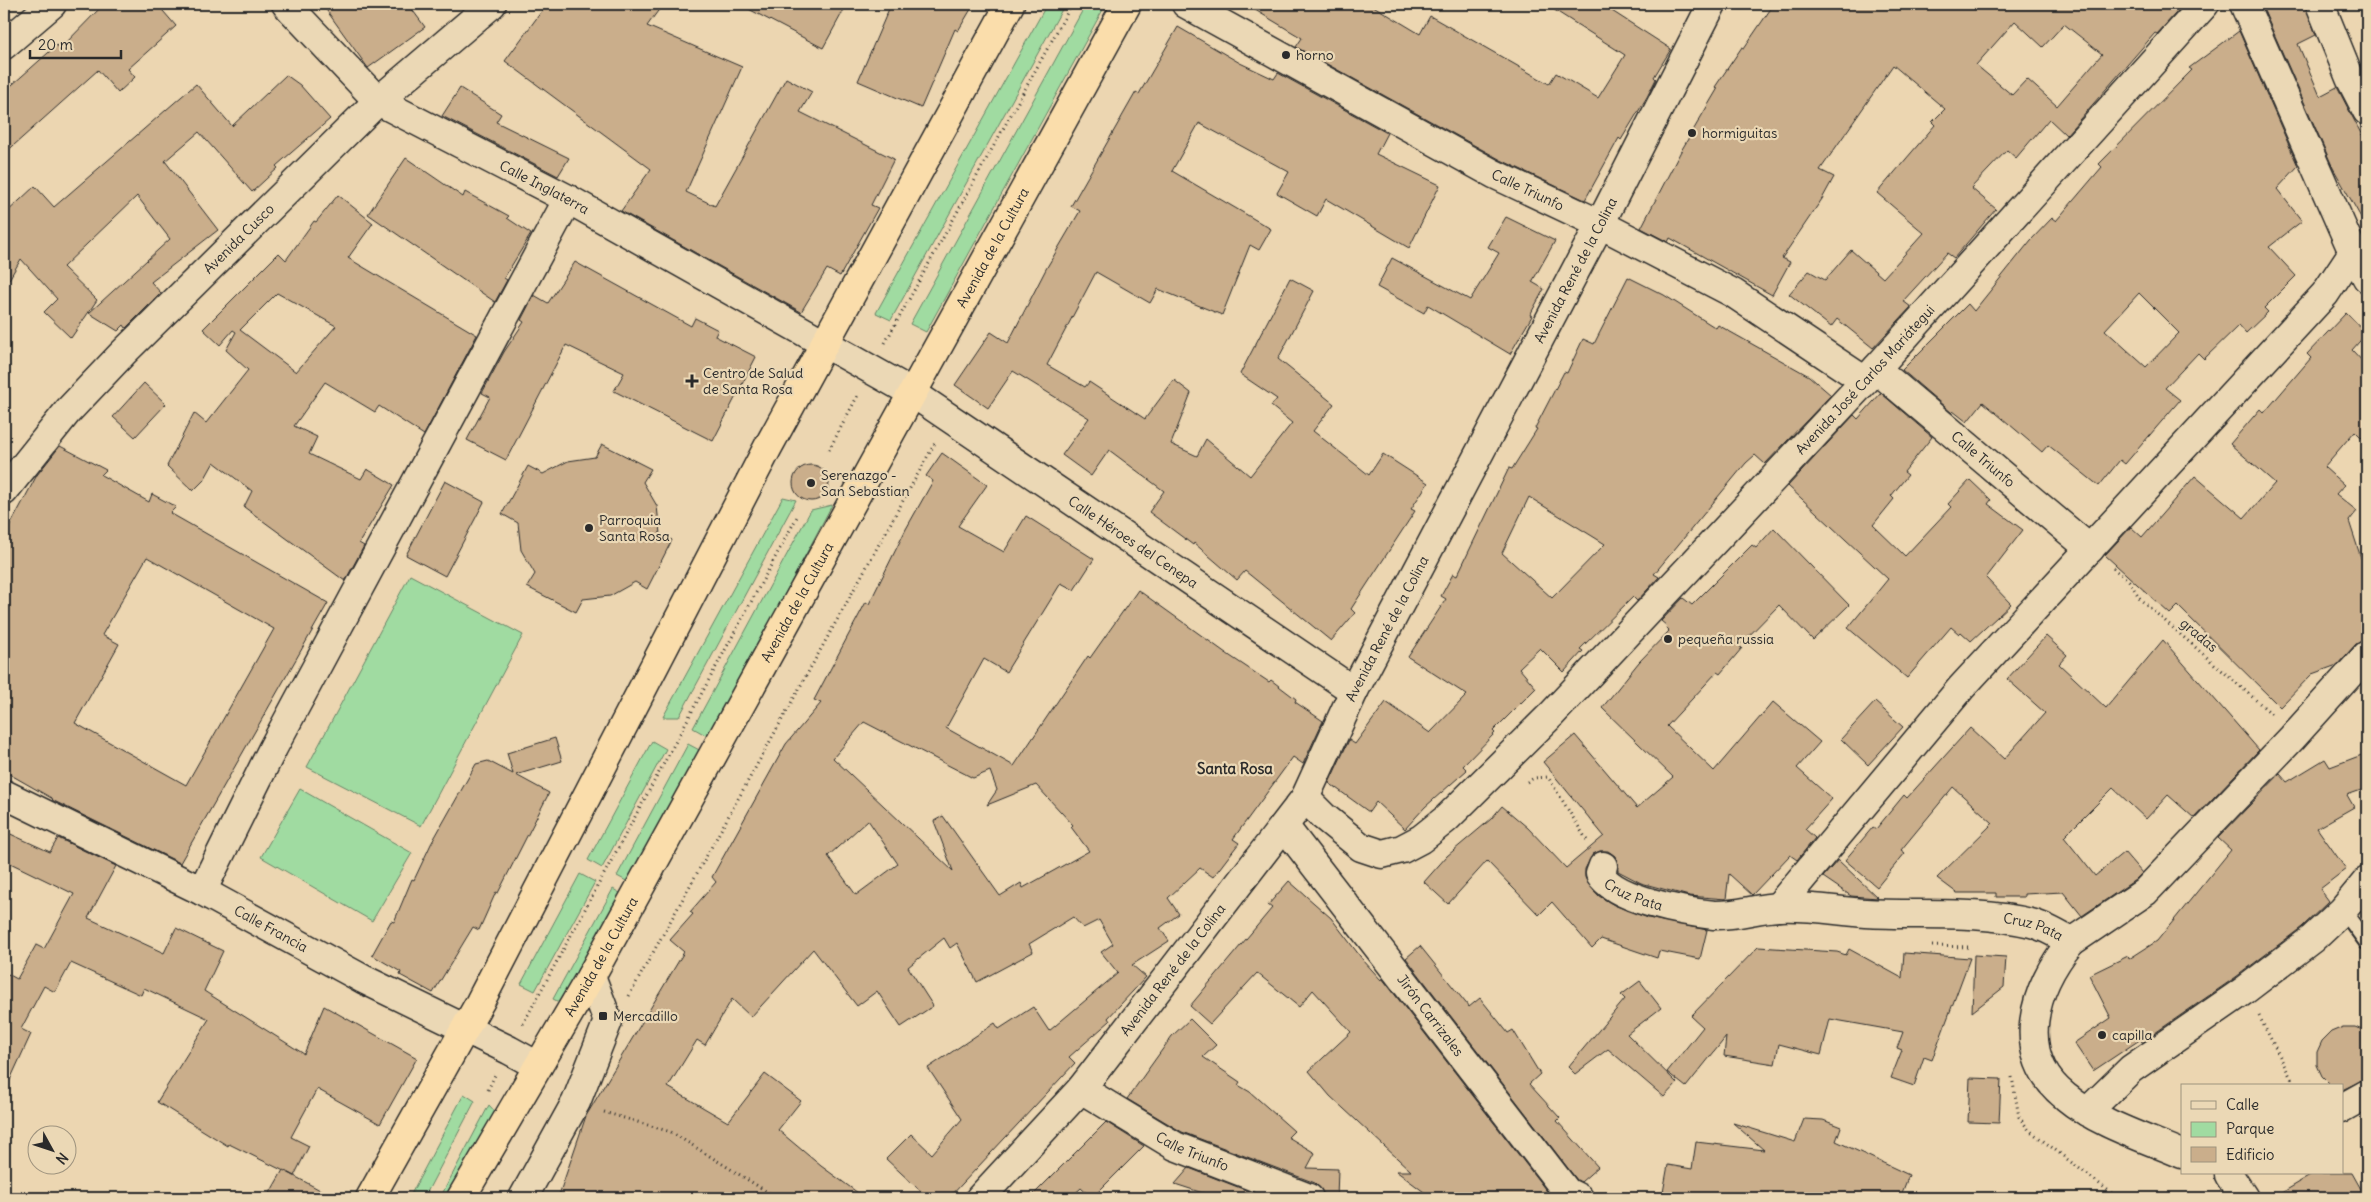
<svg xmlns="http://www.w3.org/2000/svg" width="2371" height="1202" viewBox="0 0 2371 1202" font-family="Delius,sans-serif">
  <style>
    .green { fill: #a0dba1; stroke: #668366 }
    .building { fill: #caae8b; stroke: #2b2b2b; fill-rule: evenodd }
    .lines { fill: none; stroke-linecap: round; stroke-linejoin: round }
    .service-casing { stroke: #2b2b2b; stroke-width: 18 }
    .minor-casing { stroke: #2b2b2b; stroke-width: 31 }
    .trunk-casing { stroke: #2b2b2b; stroke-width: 31 }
    .path { stroke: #2b2b2b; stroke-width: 3; stroke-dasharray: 1 4; stroke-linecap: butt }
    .service { stroke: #ebd8b5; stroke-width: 14 }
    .minor { stroke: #ebd8b5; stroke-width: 28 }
    .trunk { stroke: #faddab; stroke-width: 28 }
    .poi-dot { fill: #2b2b2b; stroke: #ebd8b5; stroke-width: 2 }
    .labels { text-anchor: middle; stroke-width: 4.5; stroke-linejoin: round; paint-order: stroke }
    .poi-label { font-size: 14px; fill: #2b2b2b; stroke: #ebd8b5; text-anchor: start }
    .street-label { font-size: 14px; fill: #2b2b2b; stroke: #ebd8b5 }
    .neighbourhood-label { font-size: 15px; font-weight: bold; fill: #2b2b2b; stroke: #ebd8b5 }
  </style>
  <rect width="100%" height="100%" fill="#ecd6b1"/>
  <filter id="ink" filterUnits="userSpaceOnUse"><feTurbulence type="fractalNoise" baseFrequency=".02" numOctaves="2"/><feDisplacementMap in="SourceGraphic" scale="10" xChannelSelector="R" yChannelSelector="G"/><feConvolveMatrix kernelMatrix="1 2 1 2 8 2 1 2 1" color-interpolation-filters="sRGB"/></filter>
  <g filter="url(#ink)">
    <!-- green -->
    <g class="green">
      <polygon points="1047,4 1065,4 891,320 876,313"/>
      <polygon points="1086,4 1106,4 926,332 910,324"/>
      <polygon points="783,497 796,500 679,717 663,717"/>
      <polygon points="832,505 709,737 693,728 811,510"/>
      <polygon points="410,575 523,635 421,826 307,767"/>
      <polygon points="652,741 666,749 602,868 588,860"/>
      <polygon points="688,744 703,752 632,884 617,876"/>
      <polygon points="300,789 412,853 372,921 261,857"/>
      <polygon points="580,874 595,882 535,991 521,984"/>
      <polygon points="613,889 627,897 567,1006 553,999"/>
      <polygon points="464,1094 475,1101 424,1198 409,1198"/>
      <polygon points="489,1105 499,1116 455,1198 440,1198"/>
    </g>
    <!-- building -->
    <g class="building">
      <polygon points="104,4 157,4 176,26 128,69 135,77 118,93 98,70 4,154 4,92 57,45 60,49"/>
      <polygon points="322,4 408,4 425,27 368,68"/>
      <polygon points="547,4 663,4 647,26 742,67 686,192 715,206 786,78 812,92 800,112 894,159 871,205 878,208 840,276 827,269 801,312 621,211 651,169 505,61"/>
      <polygon points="739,4 847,4 823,48"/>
      <polygon points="891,4 974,4 958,31 955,29 921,108 858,81"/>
      <polygon points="1245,4 1370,4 1420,34 1430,16 1549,84 1556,73 1598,98 1625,55 1545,4 1601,4 1671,49 1654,77 1656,79 1647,97 1621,140 1619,138 1585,200 1501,160 1296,47 1302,38"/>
      <path d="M1774,4h410l-27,30 -2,-1 -89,102 -17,-16 -33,39 -9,-8 -36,38 25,21 -42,49 -7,-5 -44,48 8,6 -38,41 -36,-29 -6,8 -42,-33 20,-23 16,9 26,-30 32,28 41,-45 -47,-40 58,-68 -3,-3 13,-13 -52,-44 -73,105 14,7 -12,22 -40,59 8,4 -18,33 -102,-57 -2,4 -27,-14 40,-77 37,-63 -3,-1 27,-40 2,1zM2015,21l28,26 21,-23 38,30 -45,52 -30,-27 -15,16 -36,-30z"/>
      <polygon points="2261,4 2305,4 2316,35 2298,44 2320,96 2337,87 2367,145 2367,228 2333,168"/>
      <polygon points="1178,27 1240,63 1274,79 1278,73 1387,133 1376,154 1440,185 1409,248 1326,199 1317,216 1277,193 1289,172 1199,123 1172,171 1271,229 1259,250 1250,245 1222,315 1158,289 1150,303 1096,272 1047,365 1085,387 1089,382 1145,419 1174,380 1191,393 1171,444 1197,456 1206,439 1250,476 1292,423 1271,406 1277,399 1240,374 1290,278 1314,291 1278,359 1334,404 1313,431 1369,475 1383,454 1428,483 1411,509 1415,511 1351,609 1355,613 1331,641 1245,571 1237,580 1194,543 1193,545 1149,512 1164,491 1109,450 1091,476 1062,455 1089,418 1013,371 988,408 955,385 991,332 1008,343 1046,269 1080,211 1071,206 1136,92 1139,94"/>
      <path d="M2239,31l59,135 -21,23 25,32 -33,26 27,29 -32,32 4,4 -22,21 -7,-8 -35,34 -6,-6 -33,35 15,12 -55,64 -5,-4 -21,26 -51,-41 -6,7 -59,-50 -16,20 -14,-11 -1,2 -50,-43 66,-66 6,7 57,-71 21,-22 4,3 46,-54 -3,-3 93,-94 -3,-2zM2139,293l40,40 -33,34 -41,-37z"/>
      <polygon points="286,75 300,85 330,119 276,166 278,168 252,192 199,132 165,161 218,230 151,282 161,293 126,328 124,325 118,331 89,313 170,239 137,196 63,267 97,300 71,338 44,312 57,299 21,259 4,288 4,215 35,186 54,207 196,84 232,126"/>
      <polygon points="460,88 501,114 496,122 569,158 558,176 442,116"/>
      <polygon points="406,158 463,197 465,192 509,216 507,218 531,234 504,278 507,280 495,302 368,214"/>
      <path d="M338,195l35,28 -25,35 129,77 -53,100 -45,-29 -4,6 -50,-30 -31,44 23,11 -8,17 52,25 6,-10 27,16 -35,58 5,3 -19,35 -101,-74 8,-16 -38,-29 -10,18 -11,11 -26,-25 27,-53 12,10 42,-53 -22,-20 10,-18 -3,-2 -13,15 -17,-16 76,-76 7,7 28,-39 2,1zM277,293l59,33 -40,46 -56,-42z"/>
      <polygon points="1506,217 1555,241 1532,282 1544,289 1530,315 1532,316 1510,354 1428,305 1424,313 1377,287 1392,258 1470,300 1499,253 1488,247"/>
      <polygon points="575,262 691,326 695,318 718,330 715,336 756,357 713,441 614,391 624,373 566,345 506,460 467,440 490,397 482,393 504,352 524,322 521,320 534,295 548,303"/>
      <path d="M1628,277l36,18 52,33 2,-3 91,51 22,19 -66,69 -10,-9 -9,8 -92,111 5,3 -22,24 -4,-4 -53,52 3,2 -19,21 -24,-24 -21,20 17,20 -43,43 2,2 -32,33 4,4 -42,37 -20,22 -29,-27 -7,10 -40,-29 20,-43 6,4 31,-42 44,31 37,-38 -59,-38 38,-58 -5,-3 12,-22 4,2 52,-108 3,1 25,-40 -2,-1 29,-56 3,1 16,-34 11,5zM1529,497l76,47 -53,54 -50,-45z"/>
      <polygon points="2346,313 2367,333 2352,350 2367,366 2367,443 2355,431 2324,467 2344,485 2336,494 2357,511 2349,521 2362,561 2367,559 2367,640 2356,644 2337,665 2312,674 2280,707 2178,606 2170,614 2105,555 2131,527 2142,537 2195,476 2244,518 2275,483 2230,444 2260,409 2264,413 2311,358 2307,354"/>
      <polygon points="144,383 166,404 135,437 113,417"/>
      <polygon points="1881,393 1932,437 1904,472 1908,475 1891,496 1894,499 1873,525 1905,556 1951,507 1948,504 1970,480 1991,500 1988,504 2023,530 1986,578 2011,604 1971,641 1961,632 1959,634 1951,627 1907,678 1848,628 1888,579 1788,486 1854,415 1858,419"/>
      <polygon points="602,444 651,469 643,482 657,506 660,534 672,540 647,589 635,582 610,596 583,599 576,612 527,587 535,574 521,550 518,523 502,514 528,466 543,474 568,461 595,457"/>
      <path d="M60,446l46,24 -5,5 48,27 3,-8 24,13 -6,6 158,90 -148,260 -128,-63 1,-1 -49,-28v-234l33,-62zM147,557l127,72 -88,156 -111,-62 44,-79 -17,-9z"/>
      <path d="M942,453l45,32 -29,41 46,26 22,-36 68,43 -20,31 -13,-7 -55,89 -22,-13 -38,69 68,38 74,-110 2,2 48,-68 92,66 39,26 2,-2 25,19 -1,3 28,19 -20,43 -10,-7 -60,82 6,4 -26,34 -13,-9 -32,30 11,16 -19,14 9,13 -37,24 14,12 -38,41 2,3 -41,36 6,6 -126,135h-21l-42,-39 25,-25 21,20 30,-35 -34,-51 67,-45 4,6 34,-22 16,24 69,-58 -17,-21 12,-8 -14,-24 -16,8 -10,-11 -44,27 4,8 -56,30 -20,-39 -7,5 -6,-10 -36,29 25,39 -32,21 -24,-36 -20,15 -44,-57 -62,68 -19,-18 -27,46 -8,-5 -29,47 60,35 37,-48 36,27 -23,29 43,36 44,32h-307l28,-82 98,-164 -14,-12 23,-26 -3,-2 26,-30 -4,-5 74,-133 35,-41 -7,-3 52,-98 3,2 37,-75 27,-48 -7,-5zM864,722l109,56 17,-7 7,19 -10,15 49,-20 37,40 -2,2 18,24 -66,37 -2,-5 -21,13 -57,-80 -9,5 19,50 -120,-113zM868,820l30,44 -42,31 -28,-39z"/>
      <circle cx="811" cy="483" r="18"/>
      <polygon points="445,481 484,502 445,576 406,555"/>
      <polygon points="1774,528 1849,605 1813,640 1779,605 1739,646 1742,648 1720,674 1717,672 1667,726 1714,771 1773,702 1820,742 1797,768 1832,799 1805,829 1815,838 1797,860 1790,855 1752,895 1729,874 1726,899 1689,896 1641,883 1618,871 1615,856 1608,851 1600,851 1593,854 1585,869 1585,877 1588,884 1599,896 1614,905 1648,918 1707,930 1700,959 1659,951 1657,958 1601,939 1592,948 1552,902 1539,915 1487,861 1448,904 1424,882 1447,856 1491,819 1502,806 1528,828 1566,868 1604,836 1543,762 1575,735 1637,808 1673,777 1602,708 1639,662 1669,631 1666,628 1667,626 1661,621 1683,598 1692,605 1752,545 1756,548"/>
      <polygon points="2046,636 2067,655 2059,664 2106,708 2163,640 2259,750 2194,818 2168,795 2146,819 2113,788 2064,837 2095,876 2124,852 2142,873 2135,880 2082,916 2063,892 2024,894 2024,897 1996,897 1996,893 1957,893 1937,878 1993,823 1953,787 1901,850 1905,853 1877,887 1845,860 1873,827 1876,829 1904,795 1907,798 1970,728 2004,759 2045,713 2007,679"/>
      <polygon points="1875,702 1903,727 1868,765 1841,739"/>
      <polygon points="555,738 562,761 516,775 549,793 498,893 496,892 479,930 473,927 433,993 400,975 401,972 372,955 391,921 394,922 412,879 414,880 431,844 476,764 488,761 513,774 507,753"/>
      <polygon points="2367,753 2367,788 2347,795 2354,807 2317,828 2346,869 2320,889 2329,901 2302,927 2236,977 2142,1042 2141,1039 2093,1071 2074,1043 2111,1018 2089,975 2128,956 2129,959 2157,941 2231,850 2218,838 2280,774 2287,782 2325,759 2330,767"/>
      <polygon points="4,831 50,852 58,838 116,866 88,918 164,953 176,928 223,951 204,991 304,1054 324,1006 417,1058 380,1124 317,1089 291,1137 309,1146 294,1176 229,1144 228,1146 157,1102 209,1019 144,988 141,995 71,963 55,992 44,986 21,1029 31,1034 4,1093 4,972 17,979 36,945 44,949 74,894 4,860"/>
      <polygon points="1838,860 1878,898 1851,896 1823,877"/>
      <polygon points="1289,881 1331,918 1363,960 1381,980 1382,978 1552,1198 1432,1198 1396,1171 1411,1171 1330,1096 1309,1071 1351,1032 1313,990 1299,1007 1257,973 1210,1024 1190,1006 1272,908 1268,905"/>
      <polygon points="1420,946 1469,1007 1480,998 1508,1033 1513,1030 1540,1074 1529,1084 1560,1118 1557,1121 1598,1167 1581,1182 1577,1180 1406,958"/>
      <polygon points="1758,947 1837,952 1846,955 1849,949 1902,978 1904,953 1970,958 1932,1060 1924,1057 1914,1086 1891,1078 1902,1050 1897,1048 1903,1032 1830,1019 1821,1055 1779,1044 1775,1064 1724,1056 1726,1037 1686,1087 1667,1072 1703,1027 1691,1016"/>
      <polygon points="1974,955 2006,957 2004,987 1972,1012"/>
      <polygon points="1640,981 1661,1008 1627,1034 1677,1083 1664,1097 1608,1049 1575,1074 1568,1067 1625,999 1621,995"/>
      <polygon points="1190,1019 1216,1045 1203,1057 1240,1082 1238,1085 1250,1092 1294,1131 1288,1137 1315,1153 1307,1168 1338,1169 1337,1198 1324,1198 1321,1189 1315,1183 1182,1132 1127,1099 1172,1036"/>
      <polygon points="2343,1027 2355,1027 2367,1032 2367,1078 2342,1090 2342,1086 2331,1085 2322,1076 2317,1065 2317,1052 2322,1041 2331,1032"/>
      <polygon points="1970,1078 2001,1079 1999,1123 1968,1122"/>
      <polygon points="1804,1119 1823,1120 1841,1127 1836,1141 1909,1175 1900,1198 1662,1198 1668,1165 1692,1169 1696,1142 1764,1150 1733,1123 1795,1142"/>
      <polygon points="1106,1122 1144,1146 1092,1198 1081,1188 1070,1198 1030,1198"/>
      <polygon points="1189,1168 1266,1198 1218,1198 1175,1184"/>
      <polygon points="283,1170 335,1198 267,1198"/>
      <polygon points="2315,1173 2352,1173 2366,1198 2273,1198"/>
    </g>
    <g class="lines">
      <defs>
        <polyline id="service" points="2343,910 2367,943"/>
        <g id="minor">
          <path id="s1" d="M286,4l92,97 190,98 343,193 443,299"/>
          <path id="s2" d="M1186,4l308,170 106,50 133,69 132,88"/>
          <polyline points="2244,4 2353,252 2367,278"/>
          <polyline points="2320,4 2350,78 2367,111"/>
          <polyline points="4,45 52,4"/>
          <path id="s3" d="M1876,369l214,180"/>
          <path id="s4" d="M4,491l64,-80 55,-58 255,-252 114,-97"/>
          <path id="s5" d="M4,794l198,97 161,88 146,71 29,16"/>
          <path id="s6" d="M1305,798l18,18 38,31 21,7 20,-5 19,-10 25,-20 106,-105 313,-333 340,-377"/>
          <path id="s7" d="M1285,827l282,365 12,6"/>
          <path id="s8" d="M1603,866l-3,8c15,26 86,38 114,41 21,1 43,-7 64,-8 29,-2 58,4 87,6 54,3 112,-3 166,10 13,3 28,12 40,19l74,-50 147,-154 75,-83"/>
          <polyline points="202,891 273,748 568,199"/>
          <polyline points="1778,907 1961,688 2325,294 2353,252"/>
          <path d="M2071,942c-37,45 -59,113 -5,155 31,26 79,41 116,57"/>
          <path id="s9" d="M1081,1089l94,57 134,52"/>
          <polyline points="2342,1108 2367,1094"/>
          <polyline points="2087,1112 2131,1069 2245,990 2312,939 2343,910 2367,881"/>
          <polyline points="2229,1175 2244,1198"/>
          <polyline points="523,1198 576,1102 608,1021 591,976"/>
          <path id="s10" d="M980,1198l101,-109 224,-291 49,-107 246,-467 112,-220"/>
        </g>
        <g id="trunk">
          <polyline points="370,1198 480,1002 768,447 1010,4"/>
          <path id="s11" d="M461,1198l130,-222 536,-972"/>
        </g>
      </defs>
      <!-- service casing -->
      <use href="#service" class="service-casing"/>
      <!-- minor casing -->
      <use href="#minor" class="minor-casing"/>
      <!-- trunk casing -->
      <use href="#trunk" class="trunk-casing"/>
      <!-- path -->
      <g class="path">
        <polyline points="885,343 1072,4"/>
        <polyline points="829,450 858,395"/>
        <polyline points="2113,568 2129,581 2141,600 2273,715"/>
        <polyline points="1527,782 1534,778 1548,777 1588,842"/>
        <polyline points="1932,946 1971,947"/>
        <polyline points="629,996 935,443"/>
        <polyline points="2259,1016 2295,1086"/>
        <polyline points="523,1024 797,517"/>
        <polyline points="2012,1077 2019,1117 2029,1130 2118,1198"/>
        <polyline points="488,1090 495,1075"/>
        <polyline points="604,1112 671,1132 777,1198"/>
      </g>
      <!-- service -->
      <use href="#service" class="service"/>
      <!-- minor -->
      <use href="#minor" class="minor"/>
      <!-- trunk -->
      <use href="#trunk" class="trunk"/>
    </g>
  </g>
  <!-- markers -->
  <g class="poi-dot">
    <circle cx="1286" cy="55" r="5"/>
    <circle cx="1692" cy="133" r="5"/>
    <path d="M689.5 373.5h5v5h5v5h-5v5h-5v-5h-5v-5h5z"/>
    <circle cx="811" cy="483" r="5"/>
    <circle cx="589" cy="528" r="5"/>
    <circle cx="1668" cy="639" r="5"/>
    <rect x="598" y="1011" width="10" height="10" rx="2.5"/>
    <circle cx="2102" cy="1035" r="5"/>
  </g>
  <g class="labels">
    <!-- poi labels -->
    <g class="poi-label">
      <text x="1296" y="60">horno</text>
      <text x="1702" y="138">hormiguitas</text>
      <text x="703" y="378">Centro de Salud<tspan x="703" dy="16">de Santa Rosa</tspan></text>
      <text x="821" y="480">Serenazgo -<tspan x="821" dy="16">San Sebastian</tspan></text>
      <text x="599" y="525">Parroquia<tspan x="599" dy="16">Santa Rosa</tspan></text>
      <text x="1678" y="644">pequeña russia</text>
      <text x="613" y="1021">Mercadillo</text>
      <text x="2112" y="1040">capilla</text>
    </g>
    <!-- street labels -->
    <g class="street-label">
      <text dy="5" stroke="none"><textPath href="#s1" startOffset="321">Calle Inglaterra</textPath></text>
      <text dy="5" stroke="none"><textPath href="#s2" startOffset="389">Calle Triunfo</textPath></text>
      <text dy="5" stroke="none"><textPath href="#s4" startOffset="345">Avenida Cusco</textPath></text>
      <text dy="5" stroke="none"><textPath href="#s11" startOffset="1089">Avenida de la Cultura</textPath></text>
      <text dy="5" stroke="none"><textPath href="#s10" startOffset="1109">Avenida René de la Colina</textPath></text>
      <text dy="5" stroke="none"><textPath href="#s6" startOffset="778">Avenida José Carlos Mariátegui</textPath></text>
      <text dy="5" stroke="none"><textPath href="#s3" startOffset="140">Calle Triunfo</textPath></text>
      <text dy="5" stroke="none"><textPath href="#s1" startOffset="1009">Calle Héroes del Cenepa</textPath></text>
      <text dy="5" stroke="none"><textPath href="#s11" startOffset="684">Avenida de la Cultura</textPath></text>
      <text dy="5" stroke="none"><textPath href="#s10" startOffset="704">Avenida René de la Colina</textPath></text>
      <text transform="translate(2199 635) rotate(40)" y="5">gradas</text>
      <text dy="5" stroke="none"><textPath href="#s8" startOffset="49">Cruz Pata</textPath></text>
      <text dy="5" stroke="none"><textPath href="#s5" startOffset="299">Calle Francia</textPath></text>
      <text dy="5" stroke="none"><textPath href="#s8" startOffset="454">Cruz Pata</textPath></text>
      <text dy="5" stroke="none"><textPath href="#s11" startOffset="279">Avenida de la Cultura</textPath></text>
      <text dy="5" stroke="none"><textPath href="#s10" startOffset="299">Avenida René de la Colina</textPath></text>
      <text dy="5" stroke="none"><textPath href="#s7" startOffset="238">Jirón Carrizales</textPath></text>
      <text dy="5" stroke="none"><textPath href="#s9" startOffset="128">Calle Triunfo</textPath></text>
    </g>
    <!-- neighbourhood labels -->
    <g class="neighbourhood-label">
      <text x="1235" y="774">Santa Rosa</text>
    </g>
  </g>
  <!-- margin -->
  <rect width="2371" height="1202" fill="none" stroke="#ebd8b5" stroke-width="20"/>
  <rect x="10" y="10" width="2351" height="1182" fill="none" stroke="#2b2b2b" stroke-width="2" filter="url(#ink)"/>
  <!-- legend -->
  <rect x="2181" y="1084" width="162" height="90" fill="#ebd8b5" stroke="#9e937e"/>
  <rect x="2191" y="1101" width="25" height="8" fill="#ebd8b5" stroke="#9e937e"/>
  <text x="2226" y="1110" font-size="15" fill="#2b2b2b">Calle</text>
  <rect x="2191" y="1122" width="25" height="15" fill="#a0dba1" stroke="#9e937e"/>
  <text x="2226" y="1134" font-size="15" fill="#2b2b2b">Parque</text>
  <rect x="2191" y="1147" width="25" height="15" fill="#caae8b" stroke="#9e937e"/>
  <text x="2226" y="1160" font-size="15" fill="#2b2b2b">Edificio</text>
  <!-- north arrow -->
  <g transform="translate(52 1150) rotate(130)"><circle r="24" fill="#ebd8b5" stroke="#9e937e"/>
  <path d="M0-4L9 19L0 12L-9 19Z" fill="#2b2b2b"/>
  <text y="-8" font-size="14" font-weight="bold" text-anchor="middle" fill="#2b2b2b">N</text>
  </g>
  <!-- scale -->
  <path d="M30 50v8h91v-8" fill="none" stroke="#2b2b2b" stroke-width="2.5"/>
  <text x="38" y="50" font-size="15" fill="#2b2b2b" stroke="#ebd8b5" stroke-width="4" paint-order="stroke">20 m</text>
</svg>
